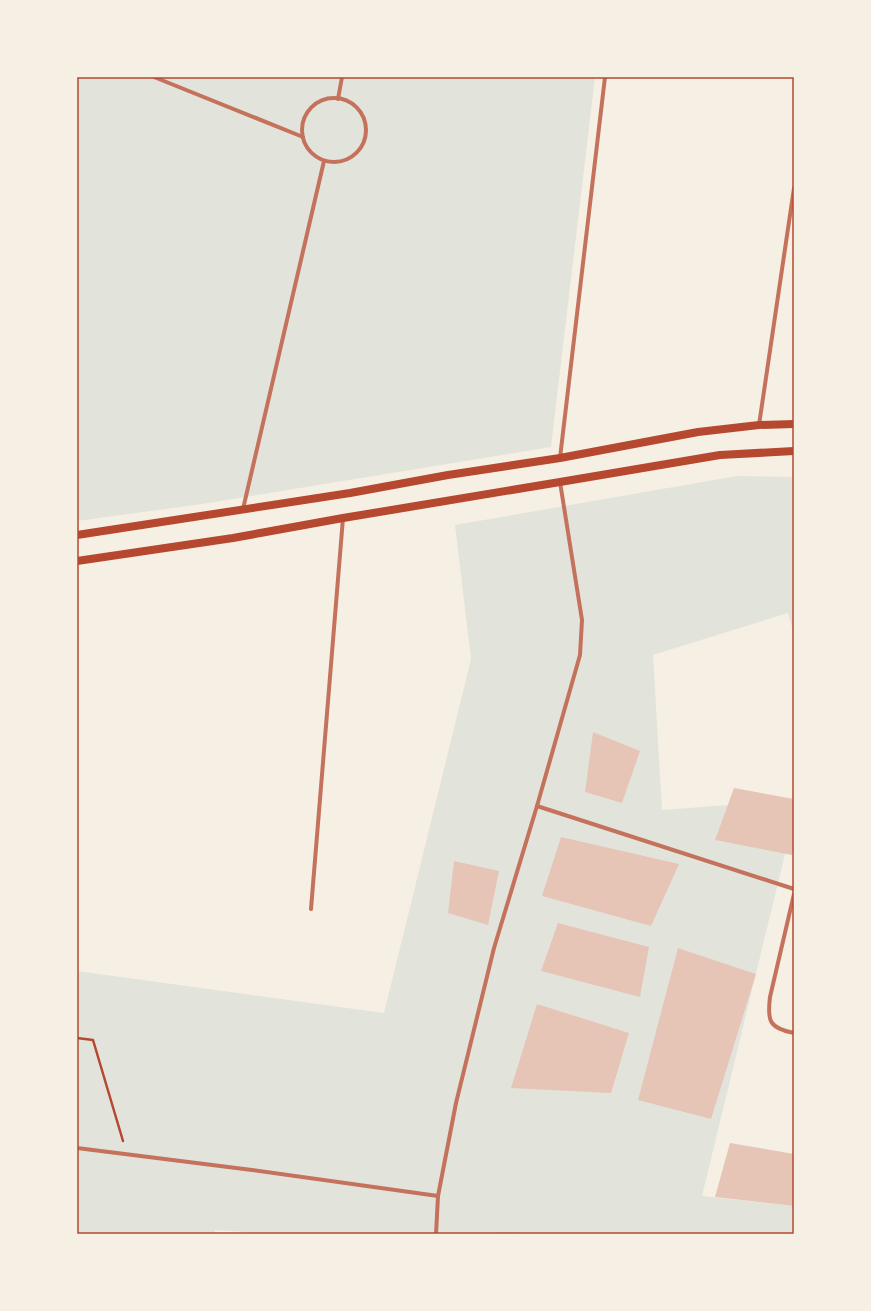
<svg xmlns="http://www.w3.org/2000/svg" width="871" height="1311" viewBox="0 0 871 1311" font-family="'Fira Sans',sans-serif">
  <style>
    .green { fill: #e2e4dc }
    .building { fill: #e6c5b7 }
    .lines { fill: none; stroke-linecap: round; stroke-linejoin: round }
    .path { stroke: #b5482f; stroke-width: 2.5 }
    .minor { stroke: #c5725c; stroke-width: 4 }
    .secondary { stroke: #b5482f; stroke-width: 8 }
    .neatline { fill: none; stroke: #b5482f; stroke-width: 1.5 }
  </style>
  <rect width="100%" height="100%" fill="#f6efe4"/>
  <!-- green -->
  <g class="green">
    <polygon points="77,77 595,77 551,447 202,504 77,521"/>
    <polygon points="737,476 794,477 794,634 788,613 653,655 662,810 794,800 794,817 702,1196 794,1206 794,1234 274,1234 215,1230 215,1234 77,1234 77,971 384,1013 471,659 455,525"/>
  </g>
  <!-- building -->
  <g class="building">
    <polygon points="593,732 640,751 622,803 585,792"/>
    <polygon points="734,788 794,799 794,844 792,855 715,840"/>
    <polygon points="561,837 679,864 651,926 542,896"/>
    <polygon points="454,861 499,871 488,925 448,913"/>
    <polygon points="558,923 649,947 640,997 541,971"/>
    <polygon points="678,948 756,974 711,1119 638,1100"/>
    <polygon points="537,1004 629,1033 611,1093 511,1088"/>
    <polygon points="730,1143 794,1154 794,1206 715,1197"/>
    <polygon points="499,1232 527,1233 527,1234 498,1234"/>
  </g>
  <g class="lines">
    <!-- path -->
    <polyline class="path" points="77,1038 93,1040 123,1141"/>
    <!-- minor -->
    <g class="minor">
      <polyline points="154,77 303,137"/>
      <circle cx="334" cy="130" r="32"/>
      <polyline points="338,99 342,77"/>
      <polyline points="759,425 794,188"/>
      <polyline points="560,458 605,77"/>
      <polyline points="243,509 324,161"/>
      <polyline points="537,806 794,889"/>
      <path d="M794,894l-24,103c-3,24 -1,31 24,36"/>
      <polyline points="311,909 343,518"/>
      <polyline points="77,1148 252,1170 438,1196"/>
      <polyline points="436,1234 438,1196 456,1103 494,948 537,806 580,655 582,620 560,482"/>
    </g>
    <!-- secondary -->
    <g class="secondary">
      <polyline points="77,535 350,493 448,475 560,458 698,432 759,425 794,424"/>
      <polyline points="77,561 233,538 343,518 560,482 720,455 794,451"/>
    </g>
  </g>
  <!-- border -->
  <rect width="871" height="1311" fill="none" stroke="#f6efe4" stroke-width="156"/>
  <rect x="78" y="78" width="715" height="1155" class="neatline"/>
</svg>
